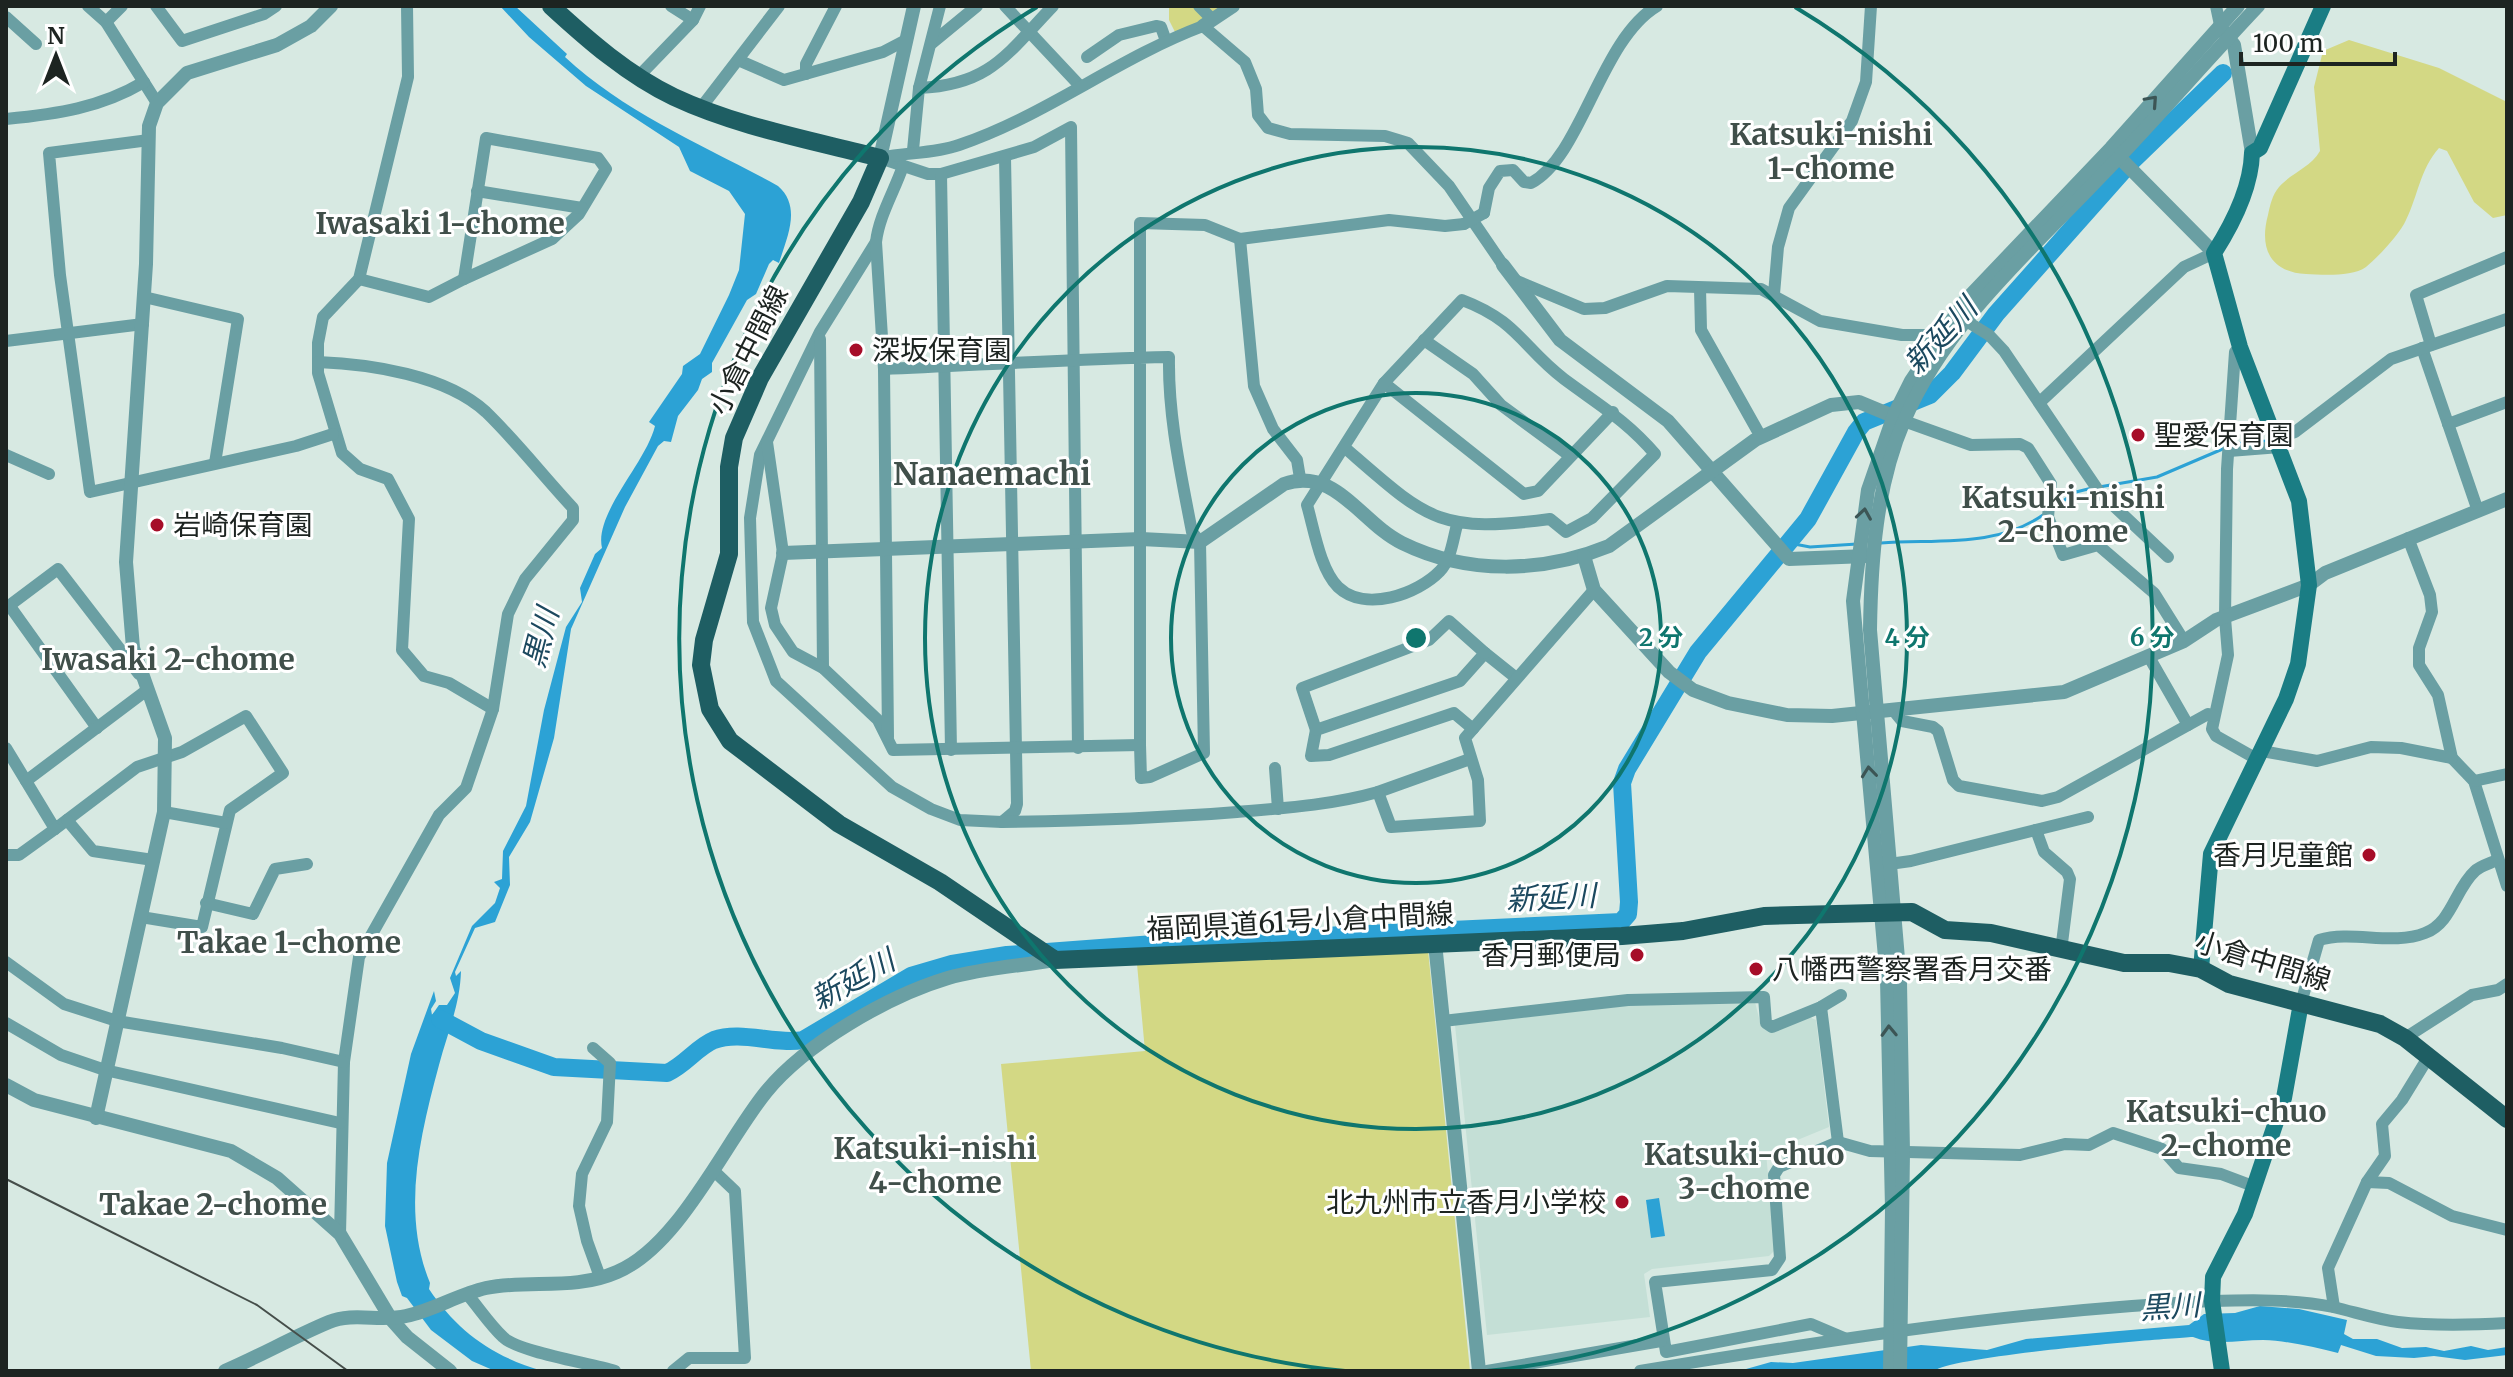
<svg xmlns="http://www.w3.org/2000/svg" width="2513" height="1377" viewBox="0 0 2513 1377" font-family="Merriweather,'Noto Sans JP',serif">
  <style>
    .built { fill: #c4dfd6 }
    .green { fill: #d3d884 }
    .water { fill: #2ca2d5 }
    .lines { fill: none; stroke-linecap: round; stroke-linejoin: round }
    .stream { stroke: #2ca2d5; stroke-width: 3 }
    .river { stroke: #2ca2d5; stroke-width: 18 }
    .minor { stroke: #6a9fa3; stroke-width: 12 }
    .tertiary { stroke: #6a9fa3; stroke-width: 14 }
    .secondary { stroke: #1a7d84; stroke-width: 16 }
    .primary { stroke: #1e5e63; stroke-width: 18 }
    .tram { stroke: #454e4a; stroke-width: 2 }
    .minor-bridge { stroke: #6a9fa3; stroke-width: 12 }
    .oneway { stroke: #3c5555 }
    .ring { fill: none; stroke: #0f766e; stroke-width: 4 }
    .poi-dot { fill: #a60d28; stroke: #fff; stroke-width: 3 }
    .labels { text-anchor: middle; stroke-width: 6; stroke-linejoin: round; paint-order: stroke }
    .street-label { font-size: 28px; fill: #1d2421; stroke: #fff }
    .poi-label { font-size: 28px; fill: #1d2421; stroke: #fff; text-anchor: start }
    .neighbourhood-label { font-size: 30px; font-weight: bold; fill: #404f4a; stroke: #fff }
    .water-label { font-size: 30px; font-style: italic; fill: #1c495f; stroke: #fff }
    .quarter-label { font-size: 32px; font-weight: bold; fill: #404f4a; stroke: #fff }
    .centre { fill: #0f766e; stroke: #fff; stroke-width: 4 }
    .ring-label { font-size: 24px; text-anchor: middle; font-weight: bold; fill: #0f766e; stroke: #fff; stroke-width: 6; stroke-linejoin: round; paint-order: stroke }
  </style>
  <rect width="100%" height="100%" fill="#d7e9e2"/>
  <!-- built -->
  <polygon class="built" points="1755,1002 1761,1026 1771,1032 1809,1017 1816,1020 1829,1127 1766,1153 1775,1250 1769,1256 1652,1269 1644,1274 1650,1317 1487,1335 1455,1025 1633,1005"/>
  <!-- green -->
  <g class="green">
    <polygon points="1169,6 1240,6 1176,34 1169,20"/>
    <path d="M2349,40l90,28 68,34v113l-14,3 -19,-16 -27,-51 -8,-3c-19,21 -21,48 -33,72 -6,14 -28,37 -40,47 -14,10 -44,8 -60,7 -36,-2 -47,-26 -38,-59 2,-9 4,-20 11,-28 12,-14 31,-19 41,-36l-6,-64 9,-36z"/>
    <polygon points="1428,950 1470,1371 1031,1371 1001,1064 1145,1051 1137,964"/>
  </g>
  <!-- water -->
  <g class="water">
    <path d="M500,6h15l52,48 -2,3c61,57 141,89 213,129 24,21 9,51 1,77l-6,-3 -4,4 -13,30 -9,6 -35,63v9l-10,7 -4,11 -20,26 -7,26 -7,-1 -6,5 -33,61 -54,122 -17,109 -24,84 -21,35 1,28 -15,37 -20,6 -20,44 1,4 5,-5c-1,34 -13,60 -22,94 -19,71 -38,147 -9,218l-1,6c28,42 64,68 114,82h-48l-23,-10 -41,-31 -24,-32 -5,-2 -5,-14 -12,-56 2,-63 24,-109 23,-63 2,10 -5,8 1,6 7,-10h8l8,-12 -5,-15 22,-52 23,-23 5,-15 -6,-6 8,-3 1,-28 23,-45 18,-96 22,-83 16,-25 -2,-14 15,-34 7,-6c-8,-35 44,-85 53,-122l-6,-4 33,-48 1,-8 17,-12 29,-59 10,-25 6,-56 -16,-23 -39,-20 -11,-24 -93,-61 -57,-49z"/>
    <polygon points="1659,1198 1665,1236 1651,1238 1646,1200"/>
    <path d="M2260,1306l39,3 48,11 -3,14 9,5h24l25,9 24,-1 18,4 27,-5 17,4 19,-3v8l-42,5 -31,-4 -20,2 -38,-2 -35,-11 -3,8c-25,-6 -49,-12 -75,-13 -25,0 -47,6 -70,-3 -37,2 -240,19 -259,34h-195l32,-9 22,1 128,-18 66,5 39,-11 163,-14 15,-11 31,-1z"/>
  </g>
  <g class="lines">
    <!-- stream -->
    <g class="stream">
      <polyline points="2232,444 2267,441"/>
      <polyline points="2099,487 2157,477 2225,448"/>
      <polyline points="2053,508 2076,492 2092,488"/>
      <polyline points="1789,543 1810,547 1857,544"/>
      <path d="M1881,543c56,-4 114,5 162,-28"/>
    </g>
    <!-- river -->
    <path class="river" d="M440,1019l41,22 73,26 113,6c18,-8 30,-26 47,-33 27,-10 61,5 89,0l108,-64 41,-12 55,-9 147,-11 467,-22 7,-8 1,-12 -7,-119 5,-14 71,-117 110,-133 48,-87 8,-10 66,-27 22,-22 44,-59 135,-152 92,-89"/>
    <!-- minor -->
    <g class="minor">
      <polyline points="88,6 106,22 157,103"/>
      <polyline points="156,6 182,41 264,14 276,6"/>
      <polyline points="407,6 408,77 359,279 323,317 318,343 318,373 342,453 360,469 388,479 409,519 402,650 424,676 449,683 493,709"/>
      <polyline points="671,6 693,20"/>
      <polyline points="1005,6 1080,86"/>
      <polyline points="1199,6 1212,19"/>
      <polyline points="2216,6 2220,25"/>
      <polyline points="6,17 36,44"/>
      <polyline points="106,22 122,6"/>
      <polyline points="932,43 977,6"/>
      <polyline points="1087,57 1119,35 1156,26 1161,27 1166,41"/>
      <polyline points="738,60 784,80 883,52 906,40"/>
      <polyline points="806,74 806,64 836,6"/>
      <polyline points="638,77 693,20 700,6"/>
      <path d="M919,88c71,-3 88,-34 134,-82"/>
      <polyline points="700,109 779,6"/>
      <path d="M6,119c51,-5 94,-11 138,-37"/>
      <polygon points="486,138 598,158 606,169 579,214 552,239 464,279"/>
      <polyline points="149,140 49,153 60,275 90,492 296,446 333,434"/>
      <polyline points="913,150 919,88 940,6"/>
      <polyline points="880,158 928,174 941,174 1034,147 1071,127 1078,748"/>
      <path d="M880,158c27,-6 53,-4 79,-13 86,-29 159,-87 244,-119l42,36 11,27 2,26 10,13 22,6 95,2 23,7 41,43 54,79"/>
      <polyline points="941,174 951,750"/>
      <polyline points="477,191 582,208"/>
      <path d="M1484,213l5,-25 11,-17 13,-1 11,12 7,1c51,-27 69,-143 126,-177"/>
      <polyline points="1240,239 1254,386 1273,429 1297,460 1300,478"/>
      <polyline points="876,242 820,332 760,455 750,518 753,622 776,681 892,787 931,809 960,820 1002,822 1015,811 1017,804 1005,157"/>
      <polyline points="359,279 429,297 464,279"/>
      <polyline points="1517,281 1584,309 1605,308 1667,286 1761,289 1820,321 1902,335 1940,335"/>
      <polyline points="1700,288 1701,330 1761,437"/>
      <polyline points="1774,294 1778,247 1789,208 1852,121 1866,82 1871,6"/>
      <polyline points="144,297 238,319 215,463"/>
      <polyline points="1958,316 1989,335 2004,351 2100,493 2168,557"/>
      <polyline points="820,339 823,668"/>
      <polyline points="1424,340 1473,374 1501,405 1570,456"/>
      <polyline points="6,341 143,324"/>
      <polyline points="2431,345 2416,295 2507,257"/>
      <polyline points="2240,347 2235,352 2227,469 2225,618 2228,655 2212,729 2216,736 2255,758"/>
      <polyline points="2422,348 2478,511"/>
      <path d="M318,362c52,2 128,13 168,50 31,30 58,65 87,96v12l-48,59 -17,35 -15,95 -27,79 -27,27 -80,142 -15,105 -4,172"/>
      <path d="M884,369c95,-4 190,-10 285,-12 -1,60 12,117 23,175l8,10 4,211 -54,24 -9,1 -1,-33v-522l65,2 35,14 149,-19 56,6 19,-2"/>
      <polyline points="1384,383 1524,494 1538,491 1613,412"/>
      <polyline points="2040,402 2184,267 2214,253"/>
      <polyline points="1904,421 1971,445 2020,444 2028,448 2051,484 2048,517 2063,555 2098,545 2154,593 2184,641"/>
      <polyline points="2448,424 2507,402"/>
      <polyline points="2276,438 2295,432 2391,359 2507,319"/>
      <polyline points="767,442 783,553 771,608 775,625 793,652 823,668 878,720 893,750 1140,745"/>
      <path d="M1344,447c83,72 93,87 206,72l16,13 26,-14 63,-64c-28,-33 -56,-49 -91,-75 -41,-31 -46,-58 -102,-79l-78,83 -77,122c7,24 13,64 31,82 27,26 80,7 102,-16 11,-11 13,-32 17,-46"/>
      <polyline points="2229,451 2280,447"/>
      <polyline points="6,455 49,474"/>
      <polyline points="2408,538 2430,595 2432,612 2419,648 2419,665 2438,695 2452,758 2474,781 2507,886"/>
      <polyline points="9,605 97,728"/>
      <polyline points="6,608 58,569 139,674"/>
      <polyline points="2149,657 2188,725"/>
      <polyline points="1893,710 1902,721 1933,727 1938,731 1953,780 1959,786 2042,801 2058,797 2208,714 2214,716"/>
      <polyline points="1473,729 1454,713 1329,755 1311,756 1316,730 1460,681 1485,653 1515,677"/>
      <polyline points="1316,730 1302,688 1429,640 1449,621 1485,653"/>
      <path d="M888,737l-4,-368 -8,-127c3,-26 18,-50 27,-76"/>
      <polyline points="6,748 55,829 137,767 182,752 246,716 283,773 230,810 202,927 141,917"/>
      <polyline points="2262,751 2317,761 2371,747 2401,748 2452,758"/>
      <polyline points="1275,768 1278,809"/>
      <polyline points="26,781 147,690"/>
      <polyline points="2474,781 2507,774"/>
      <polyline points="1378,792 1470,759"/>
      <polyline points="164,812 226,823"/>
      <polyline points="67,820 93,851 153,860"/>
      <path d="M1002,822c79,-1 157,-4 235,-10 48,-4 95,-7 141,-20l13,35 89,-6 -2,-41 -13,-42 129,-148"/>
      <polyline points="2036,830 2044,852 2067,872 2070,879 2061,951"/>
      <polyline points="6,855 19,855 55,829"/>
      <polyline points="1882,865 1911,861 2088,817"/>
      <polyline points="206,903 253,914 275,869 307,864"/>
      <polyline points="6,962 64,1004 117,1021 282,1048 344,1062"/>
      <path d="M2301,1003l18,-63c34,-10 73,6 106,-7 27,-10 30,-44 50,-62 5,-5 16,-8 22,-11"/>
      <polyline points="1821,1007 1838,1142"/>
      <polyline points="1443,1021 1628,1000 1764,997 1766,1023 1772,1027 1821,1007 1841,995"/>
      <polyline points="6,1023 61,1055 105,1070 340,1123"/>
      <polyline points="2405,1038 2472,995 2498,990 2507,984"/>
      <polyline points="593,1048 610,1063 607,1122 582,1174 579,1206 587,1241 600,1277"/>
      <polyline points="2367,1182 2389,1183 2452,1216 2507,1230"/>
      <path d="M467,1294c12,14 23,31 36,43 15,15 87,26 112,34"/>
      <polyline points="2334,1307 2328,1268 2367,1182 2385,1156 2382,1124 2402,1100 2429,1056"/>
      <polyline points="1844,1338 1811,1324 1666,1352 1655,1282 1772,1270 1780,1258 1774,1175 1779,1167 1838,1142 1870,1151 2020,1155 2065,1144 2089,1145 2113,1133 2162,1149 2179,1168 2221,1174 2253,1186"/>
      <polyline points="673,1371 689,1358 745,1358 735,1191 714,1171"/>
      <polyline points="1487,1371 1661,1341"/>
      <path d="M1640,1371c189,-31 380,-61 572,-70 38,-1 84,-2 121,6 22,5 42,12 65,15 36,4 73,3 109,1"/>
    </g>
    <!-- tertiary -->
    <g class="tertiary">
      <polyline points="1203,26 1233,6"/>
      <polyline points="2224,32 2234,45 2252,153"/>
      <polyline points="2114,152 2214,253"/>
      <polyline points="880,158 914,6"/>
      <polyline points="1503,265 1560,340 1668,421 1789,559 1867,556"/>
      <path d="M783,553l358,-14 59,3 84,-58c51,-18 77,39 118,59 65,32 141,30 207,3l146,-106 76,-35 28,-3 41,17"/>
      <polyline points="1584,556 1594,590 1669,672 1693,690 1728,703 1787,715 1832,716 2064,692 2184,641 2216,620 2309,585 2325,573 2507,499"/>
      <polyline points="1435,943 1479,1371"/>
      <polyline points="6,1085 34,1100 231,1151 277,1178 340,1234 391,1319 407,1337 450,1371"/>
      <polyline points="96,1118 164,812 165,738 133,648 126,562 146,264 149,126 157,103 187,73 277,45 311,26 331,6"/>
      <path d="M225,1371c35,-15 68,-34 104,-49 24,-10 52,0 77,-6 28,-6 53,-22 80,-28 44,-9 88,3 131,-16 62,-26 107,-128 149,-180 39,-48 122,-96 182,-114 35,-10 72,-12 107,-18"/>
      <polyline points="1890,1371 1892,1208 1887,979 1853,601 1868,490 1894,415 1911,381 1965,301 2111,148 2238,6"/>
      <path d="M1900,1371l3,-219 -3,-170 -30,-352c1,-69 6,-144 34,-209 42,-98 125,-169 197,-245 54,-56 104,-114 157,-170"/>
    </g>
    <!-- secondary -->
    <g class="secondary">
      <path d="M2201,969l10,-115 75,-155 12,-35 11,-79 -10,-84 -59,-154 -26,-94c18,-28 37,-66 38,-100l8,-5 63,-142"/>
      <polyline points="2222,1371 2212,1301 2213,1277 2245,1214 2284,1098 2301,1003"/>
    </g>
    <!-- primary -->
    <path class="primary" d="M551,6c37,34 77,69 123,91 64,30 137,43 206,61l-19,44 -101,176 -26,60 -5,29v87l-25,86 -3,25 9,44 20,32 109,83 101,58 115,78 567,-24 61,-5 81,-15 148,-4 33,18 46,3 133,30h45l32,6 28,15 151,40 25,14 102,81"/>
    <!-- tram -->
    <polyline class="tram" points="6,1179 257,1305 348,1371"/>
    <!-- minor-bridge -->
    <polyline class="minor-bridge" points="1464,224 1484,213"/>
  </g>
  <!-- one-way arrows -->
  <defs><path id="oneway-chevron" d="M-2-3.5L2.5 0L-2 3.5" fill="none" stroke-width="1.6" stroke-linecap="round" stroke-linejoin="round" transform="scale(2)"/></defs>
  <g class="oneway">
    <use href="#oneway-chevron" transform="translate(2152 101) rotate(-48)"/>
    <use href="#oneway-chevron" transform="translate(1864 514) rotate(-81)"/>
    <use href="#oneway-chevron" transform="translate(1869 772) rotate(-96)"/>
    <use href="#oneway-chevron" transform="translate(1889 1031) rotate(-92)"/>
  </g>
  <!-- distance rings -->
  <g class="ring">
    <circle cx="1416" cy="638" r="245"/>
    <circle cx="1416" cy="638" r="491"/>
    <path d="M1345 1371A736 736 0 0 1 1037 7M1795 7A736 736 0 0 1 1487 1371"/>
  </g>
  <!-- markers -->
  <g class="poi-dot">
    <circle cx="856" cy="350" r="8"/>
    <circle cx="2138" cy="435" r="8"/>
    <circle cx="157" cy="525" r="8"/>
    <circle cx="2369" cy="855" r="8"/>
    <circle cx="1637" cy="955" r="8"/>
    <circle cx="1756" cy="969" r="8"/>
    <circle cx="1622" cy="1202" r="8"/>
  </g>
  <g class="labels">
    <!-- street labels -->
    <g class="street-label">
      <text transform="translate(748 350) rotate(-63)" y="10">小倉中間線</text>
      <text transform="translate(1300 921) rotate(-3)" y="10">福岡県道61号小倉中間線</text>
      <text transform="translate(2263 961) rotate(17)" y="10">小倉中間線</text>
    </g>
    <!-- poi labels -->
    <g class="poi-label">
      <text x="872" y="360">深坂保育園</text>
      <text x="2154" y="445">聖愛保育園</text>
      <text x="173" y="535">岩崎保育園</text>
      <text x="2353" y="865" text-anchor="end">香月児童館</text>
      <text x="1621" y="965" text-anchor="end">香月郵便局</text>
      <text x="1772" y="979">八幡西警察署香月交番</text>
      <text x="1606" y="1212" text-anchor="end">北九州市立香月小学校</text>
    </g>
    <!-- neighbourhood labels -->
    <g class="neighbourhood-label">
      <text x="1831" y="145">Katsuki-nishi<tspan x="1831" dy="34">1-chome</tspan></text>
      <text x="440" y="234">Iwasaki 1-chome</text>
      <text x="2063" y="508">Katsuki-nishi<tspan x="2063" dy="34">2-chome</tspan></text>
      <text x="168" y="670">Iwasaki 2-chome</text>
      <text x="289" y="953">Takae 1-chome</text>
      <text x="2226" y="1122">Katsuki-chuo<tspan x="2226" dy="34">2-chome</tspan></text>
      <text x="935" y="1159">Katsuki-nishi<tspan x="935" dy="34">4-chome</tspan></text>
      <text x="1744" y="1165">Katsuki-chuo<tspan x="1744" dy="34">3-chome</tspan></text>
      <text x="213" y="1215">Takae 2-chome</text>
    </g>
    <!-- water labels -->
    <g class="water-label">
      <text transform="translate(1941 336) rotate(-47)" y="10">新延川</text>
      <text transform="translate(541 638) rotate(-75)" y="10">黒川</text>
      <text transform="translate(1551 898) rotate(-3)" y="10">新延川</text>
      <text transform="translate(853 980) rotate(-29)" y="10">新延川</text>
      <text transform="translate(2170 1307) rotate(-4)" y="10">黒川</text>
    </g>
    <!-- quarter labels -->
    <g class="quarter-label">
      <text x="992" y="485">Nanaemachi</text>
    </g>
  </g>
  <circle cx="1416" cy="638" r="12" class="centre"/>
  <g class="ring-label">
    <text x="1661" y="646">2 分</text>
    <text x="1907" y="646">4 分</text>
    <text x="2152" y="646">6 分</text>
  </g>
  <!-- border -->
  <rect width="2513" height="1377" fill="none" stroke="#1d2421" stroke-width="16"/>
  <!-- north arrow -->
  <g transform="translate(56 56)" stroke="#ffffff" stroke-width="6" paint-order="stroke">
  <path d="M0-6L14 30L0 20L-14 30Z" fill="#1d2421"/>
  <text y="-12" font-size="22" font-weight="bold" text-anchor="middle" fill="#1d2421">N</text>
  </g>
  <!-- scale -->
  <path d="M2241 52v12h154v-12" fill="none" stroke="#1d2421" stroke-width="4"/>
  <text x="2253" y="52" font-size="24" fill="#1d2421" stroke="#ffffff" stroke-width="6" paint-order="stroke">100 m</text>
</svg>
